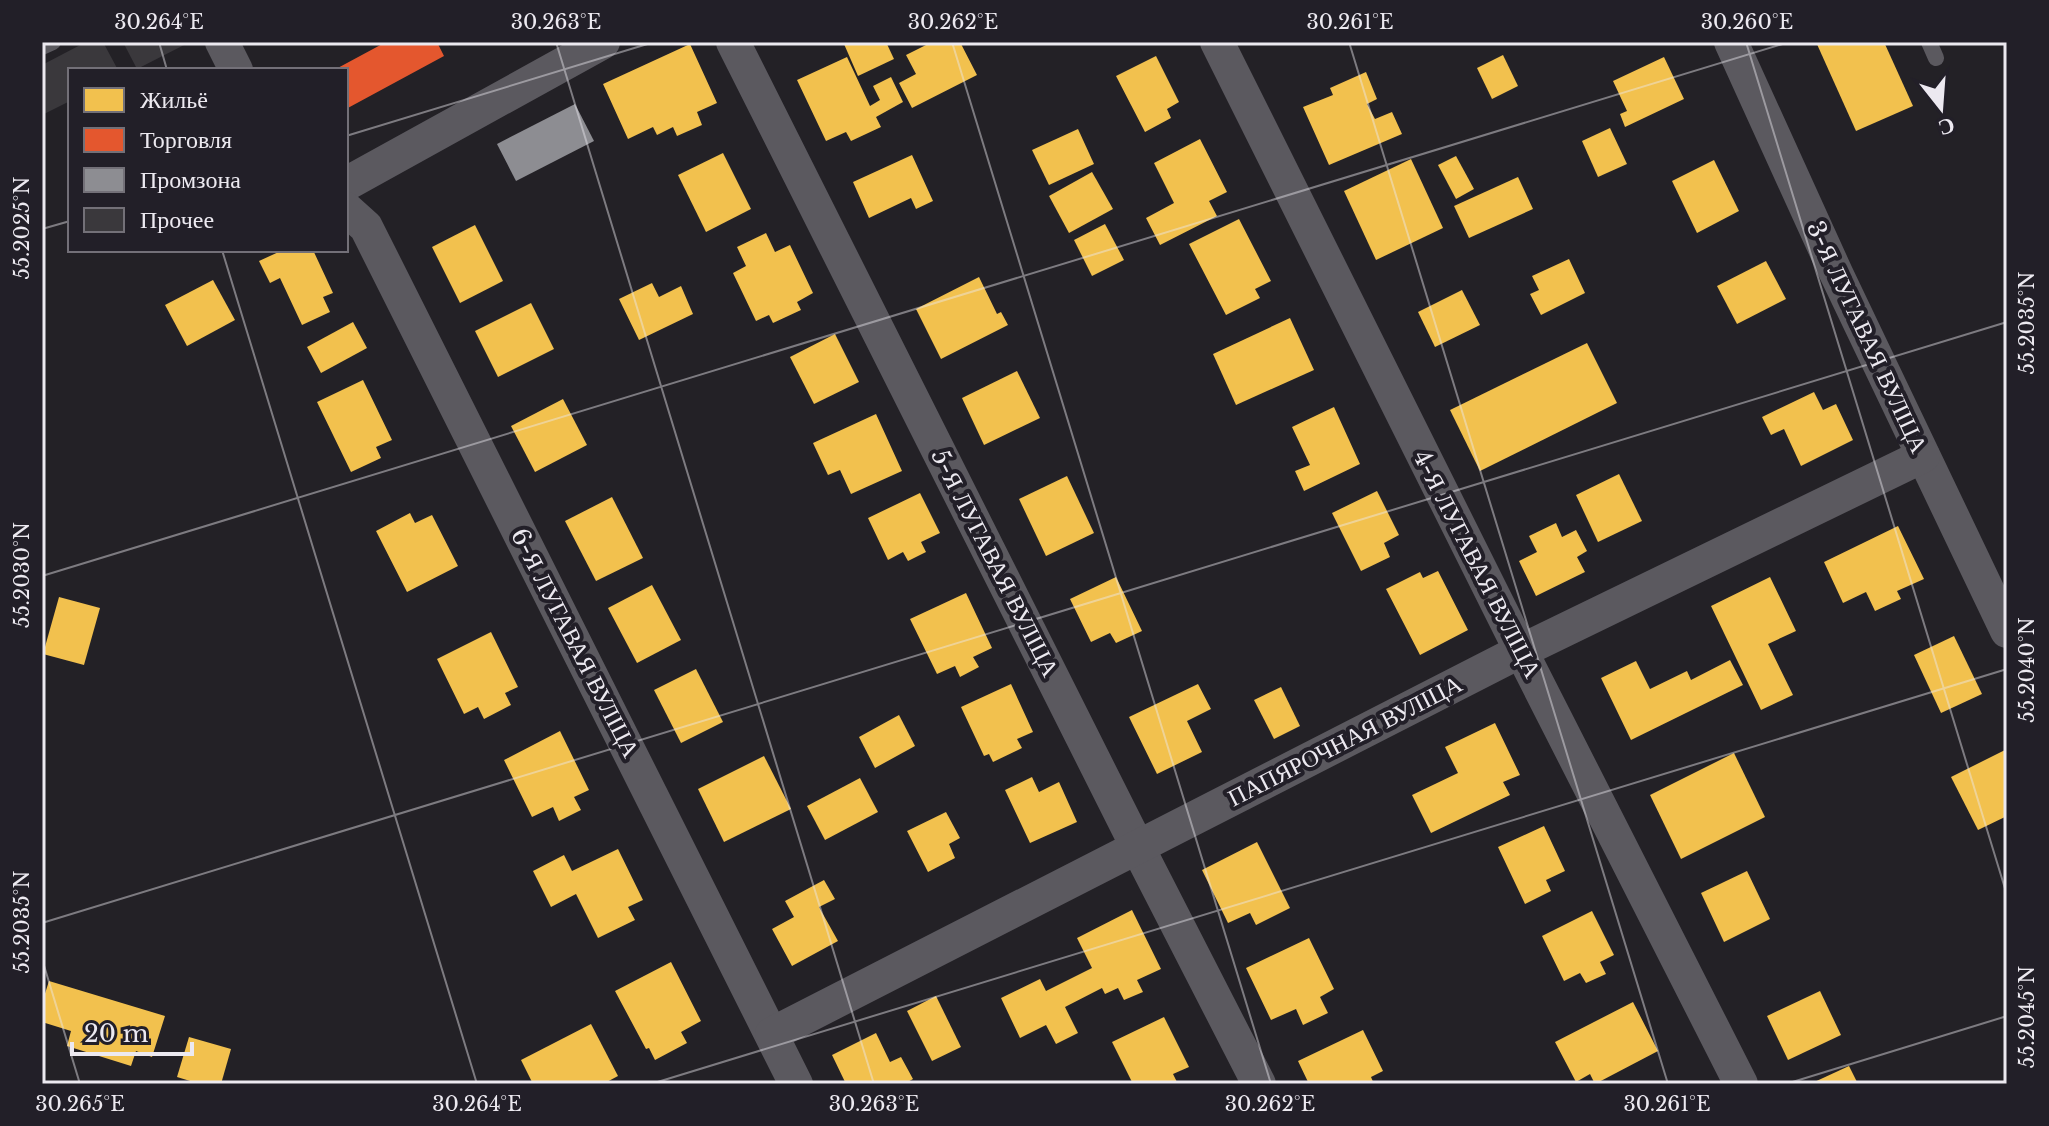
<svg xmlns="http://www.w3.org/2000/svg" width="2049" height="1126" viewBox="0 0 2049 1126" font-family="'Libre Baskerville',serif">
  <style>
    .homes { fill: #f2c14e }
    .shops { fill: #e4572e }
    .industry { fill: #8d8d92 }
    .building { fill: #3a383c }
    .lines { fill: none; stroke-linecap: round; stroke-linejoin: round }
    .lane { stroke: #5b595f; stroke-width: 16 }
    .street { stroke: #5b595f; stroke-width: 34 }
    .ticks { fill: none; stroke: #ece9f0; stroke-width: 2; stroke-opacity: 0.45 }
    .labels { text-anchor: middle; stroke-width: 8; stroke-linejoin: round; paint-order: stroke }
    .street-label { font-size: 24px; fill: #ece9f0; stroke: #221f28 }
    .neatline { fill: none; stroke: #ece9f0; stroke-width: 3 }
    .ticks-label { font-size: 20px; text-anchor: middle; fill: #ece9f0 }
  </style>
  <rect width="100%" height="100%" fill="#232126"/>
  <!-- homes -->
  <g class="homes">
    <polygon points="849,42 886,42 894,59 858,76 844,44"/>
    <polygon points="932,42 960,42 977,75 912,108 899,83 916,74 906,55"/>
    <polygon points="1816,42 1884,42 1913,106 1856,131"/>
    <polygon points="690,44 717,103 697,112 702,125 677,136 673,127 657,135 653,127 628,139 603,84"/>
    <polygon points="1503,55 1518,86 1492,99 1477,68"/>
    <polygon points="1156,56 1179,102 1167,109 1171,118 1145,132 1116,76"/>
    <polygon points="847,57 870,106 880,100 873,86 891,77 903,102 876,117 881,127 851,141 846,132 826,141 797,80"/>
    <polygon points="1664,57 1684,99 1625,127 1620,114 1627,111 1613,81"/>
    <polygon points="1366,72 1377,99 1367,104 1375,119 1392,112 1402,134 1329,165 1303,107 1333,95 1330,88"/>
    <polygon points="1610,128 1627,164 1598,177 1582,141"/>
    <polygon points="1078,129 1094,164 1049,185 1032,150"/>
    <polygon points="1200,139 1227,192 1209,201 1217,216 1160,245 1146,218 1174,203 1154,163"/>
    <polygon points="723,153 751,209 706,232 678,175"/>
    <polygon points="912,155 933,201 916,209 911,198 869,218 853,182"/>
    <polygon points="1456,156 1474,189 1456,199 1438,165"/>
    <polygon points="1411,159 1443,228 1376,260 1344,191"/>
    <polygon points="1714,160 1739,211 1697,233 1672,181"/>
    <polygon points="1092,172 1113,209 1069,233 1049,196"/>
    <polygon points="1518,177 1533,209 1469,238 1454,206"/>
    <polygon points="1239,219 1271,281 1255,289 1260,298 1226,315 1189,244"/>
    <polygon points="1105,224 1124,260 1092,276 1074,240"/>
    <polygon points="475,225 503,281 460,303 432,247"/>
    <polygon points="766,233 775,252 790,245 813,293 797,302 801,310 773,323 769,315 756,321 733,273 746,266 737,247"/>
    <polygon points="283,250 313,250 333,293 323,297 330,312 302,325 280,278 270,283 259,261"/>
    <polygon points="1569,259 1585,293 1541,315 1530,294 1539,290 1532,276"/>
    <polygon points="1766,261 1786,299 1737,324 1717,286"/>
    <polygon points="979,277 997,314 1001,312 1008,325 941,359 916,309"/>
    <polygon points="213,280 235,320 187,346 165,305"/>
    <polygon points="652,283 659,297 681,286 693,314 639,340 619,299"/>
    <polygon points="1462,290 1480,325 1435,347 1418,312"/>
    <polygon points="531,303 554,349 498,377 475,331"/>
    <polygon points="1290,318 1314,370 1236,405 1213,354"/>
    <polygon points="353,322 367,348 321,373 307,347"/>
    <polygon points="835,334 859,382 814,404 790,357"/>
    <polygon points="1587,343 1617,403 1480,471 1450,410"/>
    <polygon points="1017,371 1040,418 984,445 962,398"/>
    <polygon points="363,380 392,440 376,447 381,458 351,472 317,402"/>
    <polygon points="1814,392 1823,410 1836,404 1853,440 1801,466 1784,429 1771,435 1762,417"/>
    <polygon points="563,399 587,445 535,472 511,426"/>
    <polygon points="1334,407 1360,464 1304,491 1295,471 1310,465 1292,427"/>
    <polygon points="876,414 902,471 851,494 840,470 828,475 813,443"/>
    <polygon points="1619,474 1642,521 1598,542 1576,495"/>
    <polygon points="1067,476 1094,533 1046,556 1019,499"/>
    <polygon points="1377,491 1399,535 1384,543 1390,557 1361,571 1332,513"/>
    <polygon points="920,493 940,533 921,542 926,552 908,561 903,552 888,560 868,518"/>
    <polygon points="612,497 643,558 596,581 565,521"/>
    <polygon points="410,513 415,523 432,515 458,566 407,592 376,531"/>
    <polygon points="1556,523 1562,537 1576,530 1587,551 1577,557 1585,572 1536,596 1519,561 1537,552 1529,536"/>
    <polygon points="1898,526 1924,579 1897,591 1901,599 1875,611 1866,592 1843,603 1824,562"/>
    <polygon points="1438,571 1468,630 1420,655 1386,589 1420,572 1423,578"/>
    <polygon points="1116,577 1142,631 1116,643 1110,633 1091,642 1070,599"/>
    <polygon points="1770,577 1796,631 1768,644 1793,695 1761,710 1711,606"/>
    <polygon points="652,585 681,640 637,663 608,608"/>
    <polygon points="966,593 992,648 973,657 979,667 960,677 955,666 937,674 910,619"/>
    <polygon points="59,597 100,608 84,665 43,654"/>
    <polygon points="491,632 518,687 505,693 511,705 484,719 478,707 464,714 437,659"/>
    <polygon points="1954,636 1982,694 1941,713 1914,655"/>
    <polygon points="1730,660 1743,685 1631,740 1601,678 1636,661 1650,689 1687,671 1691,680"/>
    <polygon points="696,669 723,722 681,743 654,690"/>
    <polygon points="1011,684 1033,732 1017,739 1022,748 993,762 989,754 984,756 961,707"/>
    <polygon points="1198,684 1211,709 1187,721 1202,752 1157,774 1129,717"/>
    <polygon points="1281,687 1300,726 1274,739 1254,700"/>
    <polygon points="899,715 915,746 875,768 859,737"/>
    <polygon points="1495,723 1520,775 1503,782 1510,795 1431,833 1412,795 1458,773 1445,747"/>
    <polygon points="560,731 589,790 574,797 581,810 559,821 553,807 532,817 504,760"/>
    <polygon points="2005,750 2007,753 2007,816 1978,830 1951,777"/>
    <polygon points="1734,753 1765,817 1681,859 1650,795"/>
    <polygon points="764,756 791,809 724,842 698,789"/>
    <polygon points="1032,777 1039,792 1059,782 1077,822 1030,843 1005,790"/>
    <polygon points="860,778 878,812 825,840 807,806"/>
    <polygon points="946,812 960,838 949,844 955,858 928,872 907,831"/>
    <polygon points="1544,826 1565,871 1546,880 1551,891 1525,904 1498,847"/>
    <polygon points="1257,842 1290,908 1256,925 1250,913 1228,923 1202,870"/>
    <polygon points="618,849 643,900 628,907 635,920 598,938 576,894 551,907 533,871 564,855 572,871"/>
    <polygon points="1747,871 1770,919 1724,942 1701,893"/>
    <polygon points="824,880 835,899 819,907 838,941 792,966 772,929 794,917 785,901"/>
    <polygon points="1132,910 1161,969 1137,980 1143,992 1124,1000 1118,988 1105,994 1102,988 1065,1007 1078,1033 1056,1044 1046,1025 1020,1038 1001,998 1040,979 1046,991 1092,968 1077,938"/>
    <polygon points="1592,911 1614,955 1600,962 1606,974 1586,983 1580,973 1564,981 1542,936"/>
    <polygon points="1309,938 1334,989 1320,997 1328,1013 1303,1025 1296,1009 1271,1020 1246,968"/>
    <polygon points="671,962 701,1021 681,1032 687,1043 655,1060 649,1048 646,1049 615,991"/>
    <polygon points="49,981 165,1016 152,1057 136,1051 131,1066 67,1046 71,1031 42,1022 42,1003"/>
    <polygon points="1820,991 1841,1035 1788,1060 1767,1016"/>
    <polygon points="936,996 961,1047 932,1061 907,1011"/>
    <polygon points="1633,1002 1658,1051 1595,1084 1590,1074 1576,1082 1555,1042"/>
    <polygon points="1164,1017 1189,1067 1173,1074 1178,1084 1133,1084 1112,1042"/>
    <polygon points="591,1024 618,1076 603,1084 533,1084 521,1060"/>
    <polygon points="1363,1030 1383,1071 1371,1077 1374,1084 1309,1084 1298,1061"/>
    <polygon points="876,1033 890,1062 901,1057 913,1079 904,1084 846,1084 832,1055"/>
    <polygon points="189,1037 231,1049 221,1084 200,1084 177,1077"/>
    <polygon points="1849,1066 1858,1084 1810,1084"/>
  </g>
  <!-- shops -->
  <polygon class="shops" points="386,42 437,42 444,56 346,109 346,70 334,70"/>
  <!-- industry -->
  <polygon class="industry" points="575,104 594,141 516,181 497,144"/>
  <!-- building -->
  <g class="building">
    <polygon points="86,42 103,42 118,70 70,70 70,101 42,115 42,65"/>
    <polygon points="123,42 190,42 137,69"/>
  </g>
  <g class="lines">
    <!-- lane -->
    <g class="lane">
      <polyline points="1929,42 1936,58"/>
      <polyline points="42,47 53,42"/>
    </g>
    <!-- street -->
    <g class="street">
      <polyline points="222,42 236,70"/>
      <polyline points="733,42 1138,848 1259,1084"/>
      <polyline points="1217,42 1521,651 1741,1084"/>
      <polyline points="1731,42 1836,273 2007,631"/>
      <polyline points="346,184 603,42"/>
      <polyline points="346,209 366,227 796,1084"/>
      <polyline points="772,1034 1521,651 1923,456"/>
    </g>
  </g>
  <!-- ticks -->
  <path class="ticks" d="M159,42l8,28M556,42l318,1042M952,42l319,1042M1349,42l319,1042M1746,42l261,853M346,136l308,-94M42,229l28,-8M222,250l255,834M42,576l1747,-534M42,923l1965,-601M42,959l38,125M651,1084l1356,-415M1786,1084l221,-68"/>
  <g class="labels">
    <!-- street labels -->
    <g class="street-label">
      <text transform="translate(1867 337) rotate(65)" y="8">3-Я ЛУГАВАЯ ВУЛІЦА</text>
      <text transform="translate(995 563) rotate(63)" y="8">5-Я ЛУГАВАЯ ВУЛІЦА</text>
      <text transform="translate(1477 564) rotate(63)" y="8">4-Я ЛУГАВАЯ ВУЛІЦА</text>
      <text transform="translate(575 643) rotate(63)" y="8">6-Я ЛУГАВАЯ ВУЛІЦА</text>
      <text transform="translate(1345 741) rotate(-27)" y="8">ПАПЯРОЧНАЯ ВУЛІЦА</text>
    </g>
  </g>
  <!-- border -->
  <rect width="2049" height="1126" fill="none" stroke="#221f28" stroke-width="88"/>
  <!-- legend -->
  <rect x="68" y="68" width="280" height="184" fill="#221f28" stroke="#737078" stroke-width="2"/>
  <rect x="84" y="88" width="40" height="24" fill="#f2c14e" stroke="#737078" stroke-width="2"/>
  <text x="140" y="108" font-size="24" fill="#ece9f0">Жильё</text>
  <rect x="84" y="128" width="40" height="24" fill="#e4572e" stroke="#737078" stroke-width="2"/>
  <text x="140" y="148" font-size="24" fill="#ece9f0">Торговля</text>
  <rect x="84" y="168" width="40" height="24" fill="#8d8d92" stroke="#737078" stroke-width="2"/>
  <text x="140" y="188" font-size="24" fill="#ece9f0">Промзона</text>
  <rect x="84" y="208" width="40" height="24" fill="#3a383c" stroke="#737078" stroke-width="2"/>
  <text x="140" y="228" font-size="24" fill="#ece9f0">Прочее</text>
  <!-- north arrow -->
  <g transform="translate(1941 108) rotate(163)" stroke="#221f28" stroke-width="6" paint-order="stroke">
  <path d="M0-6L14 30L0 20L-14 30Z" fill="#ece9f0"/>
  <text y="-12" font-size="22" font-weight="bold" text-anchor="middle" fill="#ece9f0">С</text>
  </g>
  <!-- scale -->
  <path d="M72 1042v12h120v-12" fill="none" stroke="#ece9f0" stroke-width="4"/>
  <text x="84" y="1042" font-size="24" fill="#ece9f0" stroke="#221f28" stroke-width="6" paint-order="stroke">20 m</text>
  <rect x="44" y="44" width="1961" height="1038" class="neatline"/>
  <g class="ticks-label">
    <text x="159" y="29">30.264°E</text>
    <text x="556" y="29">30.263°E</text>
    <text x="953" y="29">30.262°E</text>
    <text x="1350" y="29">30.261°E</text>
    <text x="1747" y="29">30.260°E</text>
    <text transform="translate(22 228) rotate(-90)" y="7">55.2025°N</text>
    <text transform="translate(2027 323) rotate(-90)" y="7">55.2035°N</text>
    <text transform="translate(22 575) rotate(-90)" y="7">55.2030°N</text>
    <text transform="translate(2027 670) rotate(-90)" y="7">55.2040°N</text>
    <text transform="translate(22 922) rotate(-90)" y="7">55.2035°N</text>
    <text transform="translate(2027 1017) rotate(-90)" y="7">55.2045°N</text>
    <text x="80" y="1111">30.265°E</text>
    <text x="477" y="1111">30.264°E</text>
    <text x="874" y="1111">30.263°E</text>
    <text x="1270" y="1111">30.262°E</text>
    <text x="1667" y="1111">30.261°E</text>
  </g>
</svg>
